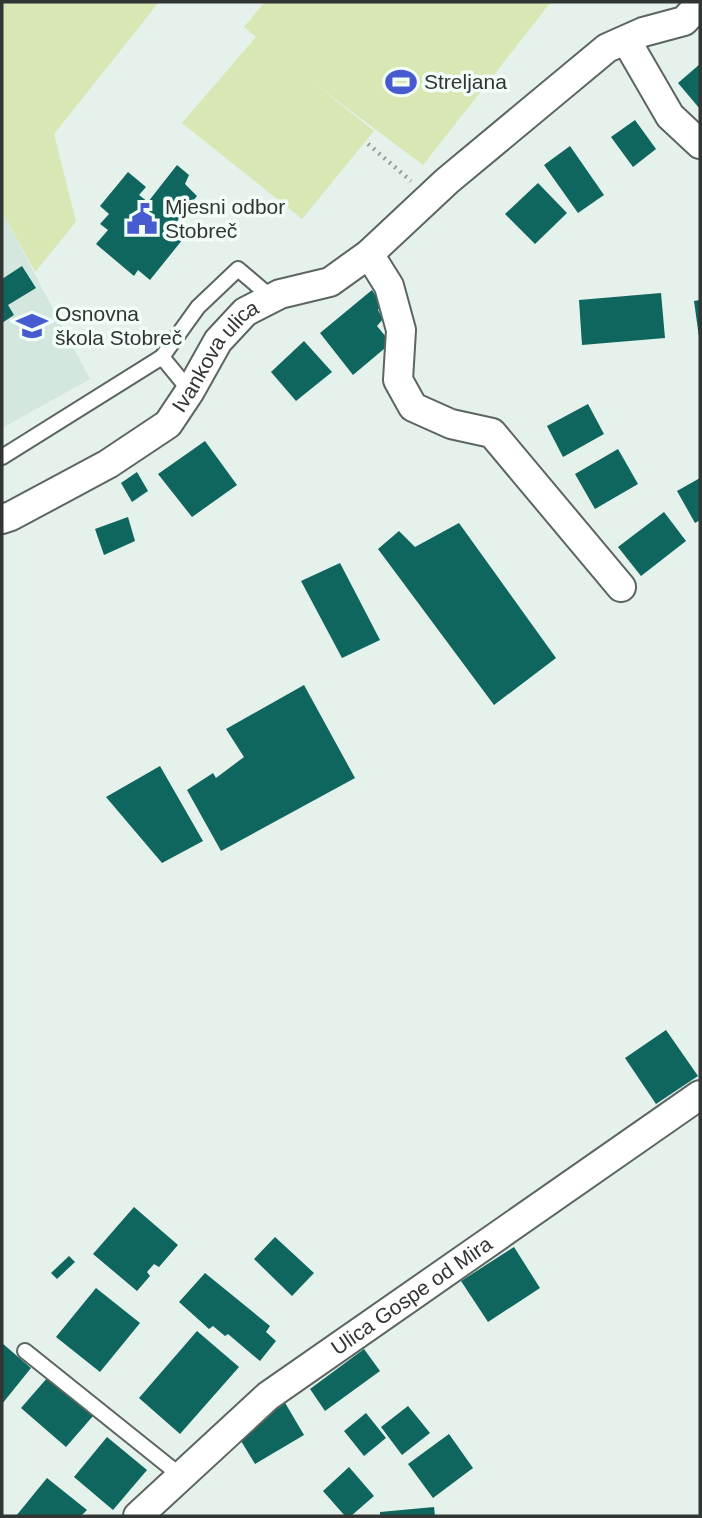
<svg xmlns="http://www.w3.org/2000/svg" width="702" height="1518" viewBox="0 0 702 1518" font-family="Helvetica,sans-serif">
  <style>
    .built { fill: #d4e7de }
    .green { fill: #d8e7b3 }
    .building { fill: #0e665e }
    .lines { fill: none; stroke-linecap: round; stroke-linejoin: round }
    .lane-casing { stroke: #5c6661; stroke-width: 18 }
    .street-casing { stroke: #5c6661; stroke-width: 32 }
    .path { stroke: #979f9b; stroke-width: 4.5; stroke-dasharray: 2 5; stroke-linecap: butt }
    .lane { stroke: #fff; stroke-width: 14 }
    .street { stroke: #fff; stroke-width: 28 }
    .labels { text-anchor: middle; stroke-width: 7; stroke-linejoin: round; paint-order: stroke }
    .poi-label { font-size: 21px; fill: #313533; stroke: #f2fef8; text-anchor: start }
    .street-label { font-size: 21px; fill: #313533; stroke: #f2fef8 }
  </style>
  <rect width="100%" height="100%" fill="#e5f1eb"/>
  <!-- built -->
  <polygon class="built" points="2,212 90,379 2,428"/>
  <!-- green -->
  <g class="green">
    <polygon points="2,2 159,2 54,134 76,222 35,272 2,212"/>
    <polygon points="265,2 551,2 423,165 315,84 374,131 302,219 182,123 256,37 244,27"/>
  </g>
  <!-- building -->
  <g class="building">
    <polygon points="700,64 700,109 678,83"/>
    <polygon points="635,120 656,149 633,167 611,137"/>
    <polygon points="570,146 604,195 578,213 544,165"/>
    <polygon points="177,165 189,175 185,184 197,196 171,229 183,239 150,280 138,270 134,276 96,244 108,230 100,224 109,214 100,206 128,172 146,187 139,195 148,202"/>
    <polygon points="538,183 567,213 535,244 505,214"/>
    <polygon points="22,266 36,288 8,305 14,315 2,323 2,279"/>
    <polygon points="372,290 382,305 378,310 383,319 377,326 391,343 353,375 320,333"/>
    <polygon points="661,293 665,338 582,345 579,300"/>
    <polygon points="700,300 700,337 699,337 694,301"/>
    <polygon points="304,341 332,372 296,401 271,372"/>
    <polygon points="588,404 604,434 563,457 547,426"/>
    <polygon points="205,441 237,485 192,517 158,474"/>
    <polygon points="618,449 638,484 595,509 575,474"/>
    <polygon points="137,472 148,491 132,502 121,483"/>
    <polygon points="700,478 700,520 695,523 677,491"/>
    <polygon points="664,512 686,541 641,576 618,547"/>
    <polygon points="128,517 135,541 104,555 95,529"/>
    <polygon points="459,523 556,658 494,705 378,549 399,531 415,547"/>
    <polygon points="340,563 380,640 342,658 301,581"/>
    <polygon points="304,685 355,778 221,851 187,790 213,773 216,778 244,757 226,729"/>
    <polygon points="160,766 203,841 162,863 106,797"/>
    <polygon points="666,1030 698,1076 656,1104 625,1058"/>
    <polygon points="134,1207 178,1245 159,1267 154,1264 147,1272 150,1276 137,1291 93,1254"/>
    <polygon points="275,1237 314,1273 292,1296 254,1259"/>
    <polygon points="514,1247 540,1288 488,1322 461,1281"/>
    <polygon points="69,1256 75,1262 57,1279 51,1273"/>
    <polygon points="205,1273 270,1326 266,1332 276,1341 260,1361 228,1334 225,1336 213,1326 209,1329 179,1302"/>
    <polygon points="96,1288 140,1323 100,1372 56,1337"/>
    <polygon points="197,1331 239,1367 180,1434 139,1398"/>
    <polygon points="2,1343 31,1368 2,1404"/>
    <polygon points="364,1349 380,1371 325,1411 310,1389"/>
    <polygon points="48,1377 93,1416 66,1447 21,1408"/>
    <polygon points="284,1401 304,1435 255,1464 235,1431"/>
    <polygon points="408,1406 430,1433 402,1455 381,1427"/>
    <polygon points="366,1413 386,1438 364,1456 344,1431"/>
    <polygon points="449,1434 473,1468 433,1498 408,1464"/>
    <polygon points="107,1437 147,1470 113,1510 74,1477"/>
    <polygon points="349,1467 374,1496 351,1516 345,1516 323,1491"/>
    <polygon points="47,1478 87,1510 81,1516 16,1516"/>
    <polygon points="434,1507 435,1516 380,1516 380,1512"/>
  </g>
  <g class="lines">
    <defs>
      <g id="lane">
        <polyline points="162,357 198,307 238,269 272,298"/>
        <polyline points="2,457 162,357 190,391"/>
        <polyline points="25,1351 181,1476"/>
      </g>
      <g id="street">
        <polyline points="626,40 670,116 700,144"/>
        <polyline points="369,254 389,286 401,330 398,380 413,407 451,424 492,433 621,587"/>
        <path id="s1" d="M2,519l9,-3 97,-52 60,-40 22,-33 28,-50 27,-29 35,-18 50,-12 39,-28 78,-73 160,-133 36,-16 41,-11 16,-17"/>
        <path id="s2" d="M138,1516l130,-120 432,-301"/>
      </g>
    </defs>
    <!-- lane casing -->
    <use href="#lane" class="lane-casing"/>
    <!-- street casing -->
    <use href="#street" class="street-casing"/>
    <!-- path -->
    <polyline class="path" points="368,144 411,181"/>
    <!-- lane -->
    <use href="#lane" class="lane"/>
    <!-- street -->
    <use href="#street" class="street"/>
  </g>
  <!-- icons -->
  <defs>
    <symbol id="stadium-bare" viewBox="-9 -9 18 18"><path d="M0-5a6.5 5 0 1 0 0 10a6.5 5 0 1 0 0-10ZM-3.5-1.8h7v3.6h-7Z" fill="#465bcf" stroke="#f2fef8" stroke-width="2.5" paint-order="stroke"/></symbol>
    <symbol id="civic-bare" viewBox="-9 -9 18 18"><path d="M-.6-6.5H3V-4.5H.6V-3L4-1V1h2V6H-6V1h2V-1L-.6-3ZM-1.2 2.5V6h2.4V2.5Z" fill="#465bcf" stroke="#f2fef8" stroke-width="2.5" paint-order="stroke"/></symbol>
    <symbol id="school-bare" viewBox="-9 -9 18 18"><path d="M0-5L7-2L0 1L-7-2ZM-4 1L0 2.5L4 1V4Q0 6-4 4Z" fill="#465bcf" stroke="#f2fef8" stroke-width="2.5" paint-order="stroke"/></symbol>
  </defs>
  <g fill-rule="evenodd">
    <use href="#stadium-bare" x="379" y="60" width="44" height="44"/>
    <use href="#civic-bare" x="120" y="197" width="44" height="44"/>
    <use href="#school-bare" x="10" y="304" width="44" height="44"/>
  </g>
  <g class="labels">
    <!-- poi labels -->
    <g class="poi-label">
      <text x="424" y="89">Streljana</text>
      <text x="165" y="214">Mjesni odbor<tspan x="165" dy="24">Stobreč</tspan></text>
      <text x="55" y="321">Osnovna<tspan x="55" dy="24">škola Stobreč</tspan></text>
    </g>
    <!-- street labels -->
    <g class="street-label">
      <text dy="7" stroke="none"><textPath href="#s1" startOffset="275">Ivankova ulica</textPath></text>
      <text dy="7" stroke="none"><textPath href="#s2" startOffset="352">Ulica Gospe od Mira</textPath></text>
    </g>
  </g>
  <!-- border -->
  <rect width="702" height="1518" fill="none" stroke="#313533" stroke-width="7"/>
</svg>
